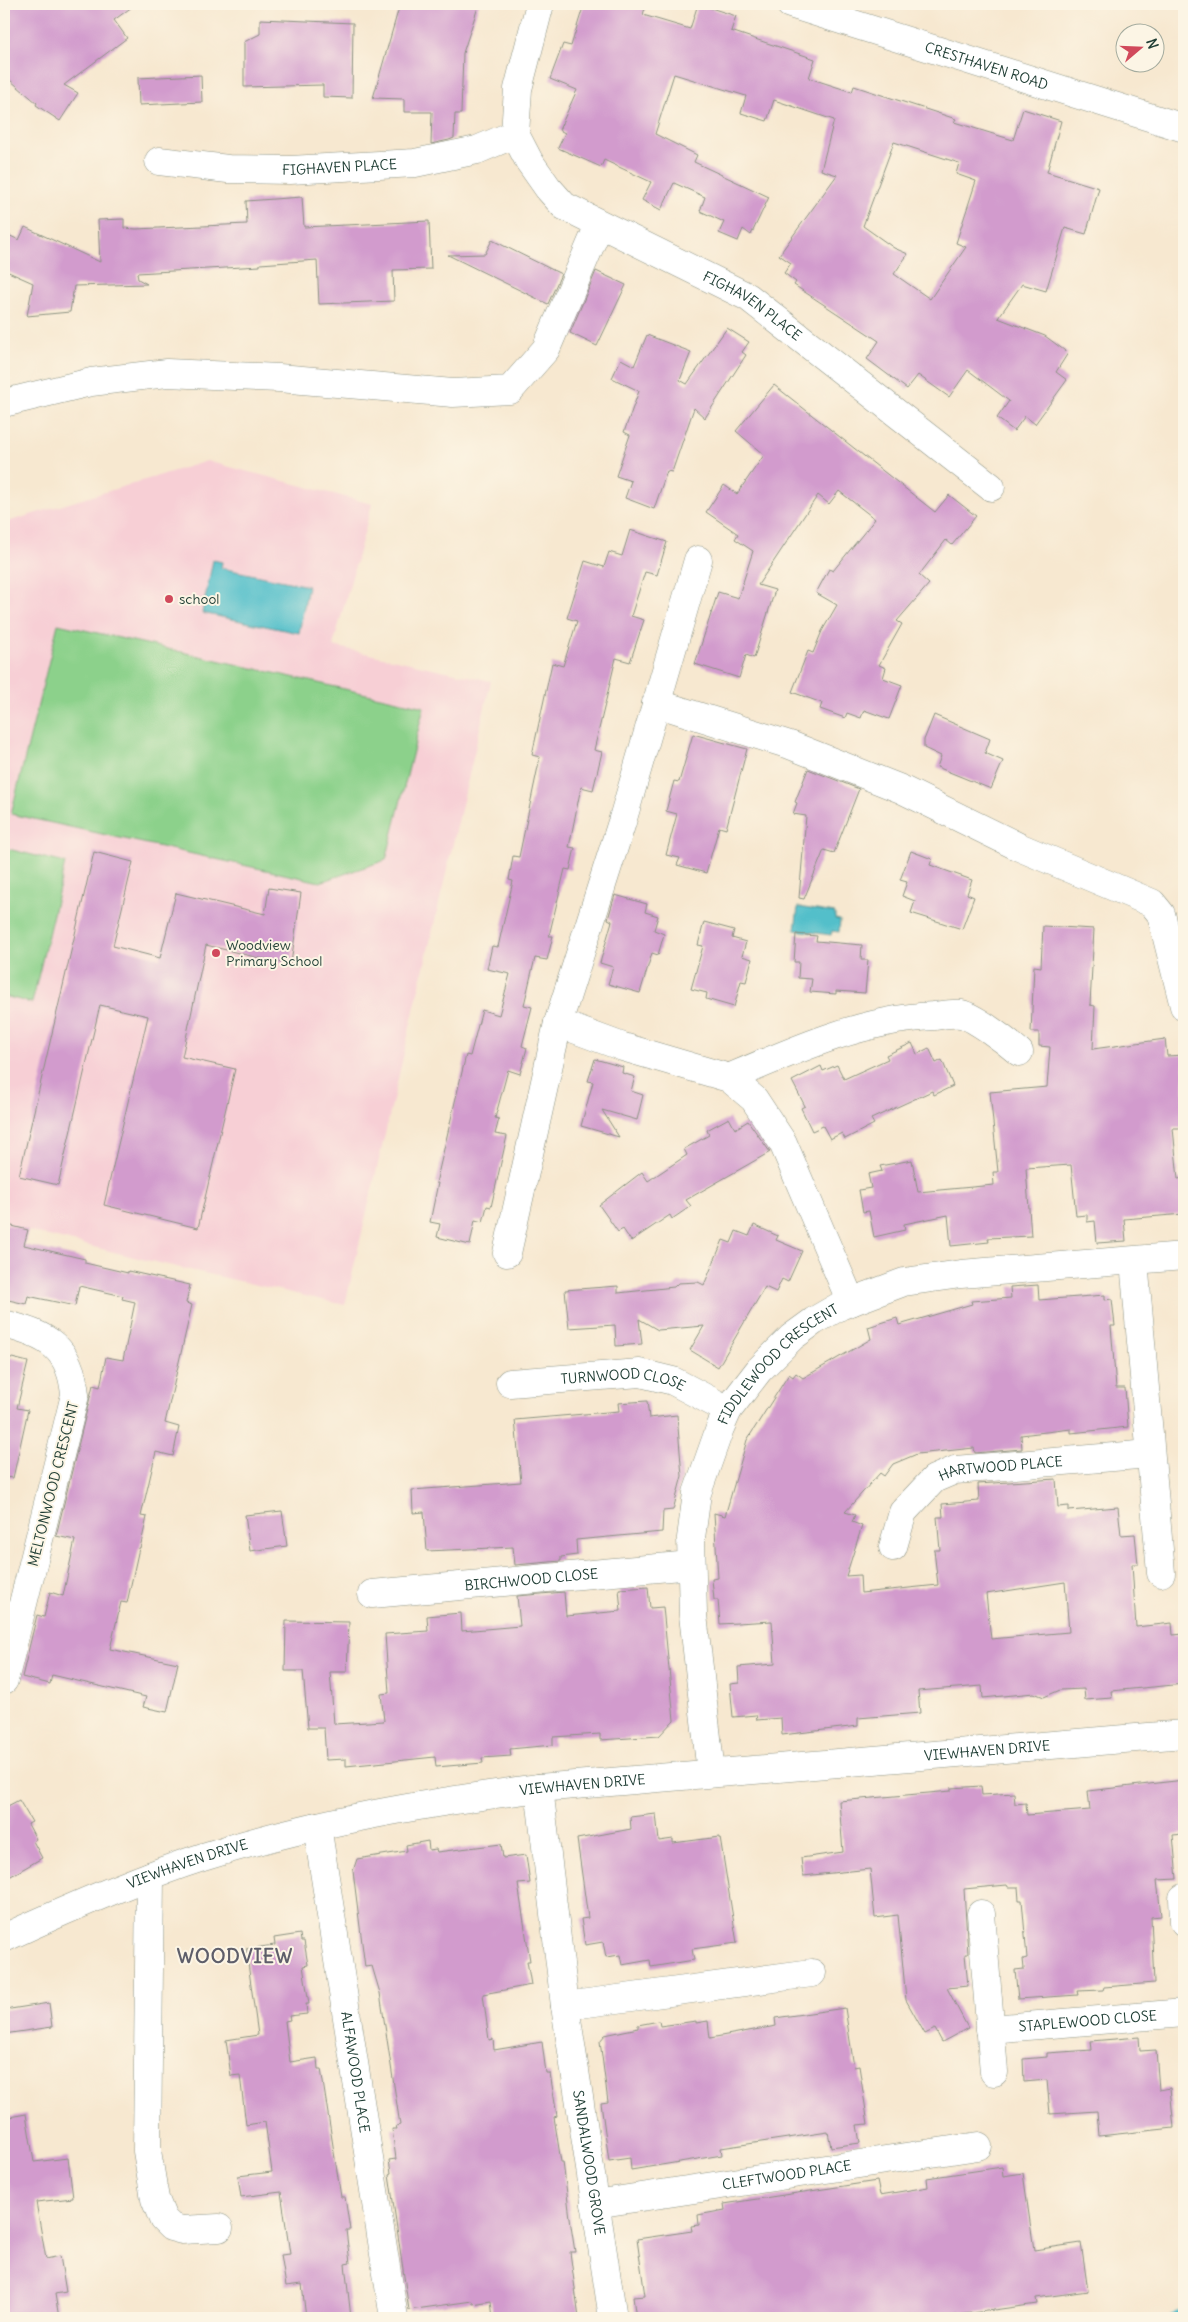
<svg xmlns="http://www.w3.org/2000/svg" width="1188" height="2322" viewBox="0 0 1188 2322" font-family="Delius,sans-serif">
  <style>
    .built { fill: #f7cfd5 }
    .green { fill: #8cd18b; stroke: #568760 }
    .water { fill: #52bfca; stroke: #387e7f }
    .lines { fill: none; stroke-linecap: round; stroke-linejoin: round }
    .stream { stroke: #52bfca; stroke-width: 8 }
    .building { fill: #d29bcd; fill-rule: evenodd }
    .minor-casing { stroke: #8b9282; stroke-width: 29 }
    .minor { stroke: #fff; stroke-width: 28 }
    .poi-dot { fill: #d1495b; stroke: #fcf5e5; stroke-width: 2 }
    .labels { text-anchor: middle; stroke-width: 4; stroke-linejoin: round; paint-order: stroke }
    .street-label { font-size: 14px; fill: #1f3d34; stroke: #fcf5e5 }
    .poi-label { font-size: 14px; fill: #1f3d34; stroke: #fcf5e5; text-anchor: start }
    .district-label { font-size: 19px; font-weight: bold; letter-spacing: 1px; fill: #5e5e6a; stroke: #fcf5e5 }
  </style>
  <rect width="100%" height="100%" fill="#fcf5e5"/>
  <filter id="ink" filterUnits="userSpaceOnUse"><feTurbulence type="fractalNoise" baseFrequency=".02" numOctaves="2"/><feDisplacementMap in="SourceGraphic" scale="10" xChannelSelector="R" yChannelSelector="G"/><feConvolveMatrix kernelMatrix="1 2 1 2 8 2 1 2 1" color-interpolation-filters="sRGB"/></filter>
  <filter id="wash" filterUnits="userSpaceOnUse"><feTurbulence type="fractalNoise" baseFrequency=".0096" numOctaves="4" result="noise"/><feDisplacementMap in="SourceGraphic" scale="20" xChannelSelector="R" yChannelSelector="G"/><feGaussianBlur stdDeviation="1.12" result="paint"/><feColorMatrix in="noise" values="0 0 0 0 0 0 0 0 0 0 0 0 0 0 0 0 0 1.4 0 .05"/><feComposite in="paint" operator="in"/></filter>
  <g filter="url(#wash)">
    <rect width="100%" height="100%" fill="#f7e8d0"/>
    <!-- built -->
    <polygon class="built" points="207,461 372,504 333,646 491,681 345,1305 146,1260 4,1225 4,523"/>
    <!-- green -->
    <g class="green">
      <polygon points="58,624 424,707 386,860 320,882 11,814"/>
      <polygon points="4,848 65,863 32,1003 4,996"/>
    </g>
    <!-- water -->
    <g class="water">
      <polygon points="213,560 222,562 221,568 308,586 299,633 202,613"/>
      <polygon points="798,907 835,913 835,919 840,920 839,932 832,931 831,935 795,930"/>
    </g>
    <g class="lines">
      <!-- stream -->
      <polyline class="stream" points="1174,2318 1184,2311"/>
    </g>
    <g id="blocks">
      <!-- building -->
      <g class="building">
        <polygon points="4,4 136,4 114,20 127,38 64,85 78,93 60,121 36,105 37,103 4,75"/>
        <polygon points="400,4 479,4 463,53 461,114 455,114 454,138 449,140 431,144 432,112 404,112 404,99 373,98"/>
        <path d="M584,4h62l-3,11 47,14 8,-25 38,12 -5,15 84,28 -6,19 43,14 2,-6 102,33 -2,3 59,18 10,-31 38,12 -14,51 52,16 -13,46 -21,-6 -19,63 -24,-7 -24,34 47,18 23,17 -12,19 11,8 -32,44 -10,-8 -11,15 -17,-13 12,-17 -41,-31 -19,27 -31,-22 -11,14 -40,-30 12,-18 -85,-56 2,-3 -12,-9 7,-10 -12,-8 58,-80 -16,-5 13,-50 -60,-20 -7,21 -26,-8 5,-17 -72,-22 -19,60 42,21 -3,7 75,35 -18,38 -8,-6 -5,12 -19,-8 5,-11 -24,-11 5,-14 -31,-14 -13,27 -19,-10 9,-18 -47,-22 -3,7 -43,-19 7,-15 -6,-3 18,-40 -27,-11 13,-35 8,2zM894,142l65,21 -3,11 20,7 -20,62 10,4 -36,52 -36,-25 14,-20 -14,-6 -31,-22z"/>
        <polygon points="260,19 353,23 352,98 323,97 323,85 244,87 244,42 260,34"/>
        <polygon points="201,75 202,102 139,105 138,78"/>
        <polygon points="302,197 304,227 429,221 431,269 393,270 394,301 319,304 317,260 260,264 260,266 137,273 138,279 147,284 74,286 70,312 27,316 33,283 4,270 4,233 19,240 25,227 100,262 98,220 124,219 124,228 136,229 247,224 246,201"/>
        <polygon points="492,240 561,274 548,304 448,255 485,254"/>
        <polygon points="596,271 626,285 597,346 570,333"/>
        <polygon points="727,328 749,342 742,352 746,355 705,418 694,408 672,472 667,471 654,509 625,498 631,481 616,476 630,435 624,432 639,391 612,378 621,359 634,366 647,335 691,352 680,380 687,384"/>
        <polygon points="774,385 935,512 949,495 976,516 952,545 946,540 919,575 929,584 897,621 902,624 879,665 886,668 883,678 902,685 889,719 864,710 861,718 847,713 845,718 820,709 822,703 792,692 808,651 813,653 822,631 837,605 816,593 829,569 833,571 875,519 839,491 829,504 818,495 758,585 775,590 754,658 746,655 739,678 695,664 718,592 738,598 753,551 735,539 738,534 706,512 724,485 737,494 764,455 736,431"/>
        <polygon points="630,530 667,542 657,575 645,572 631,616 644,620 630,662 616,658 594,750 602,752 593,790 581,787 569,847 575,848 570,870 565,869 549,936 553,936 547,960 535,958 524,1005 532,1007 522,1046 527,1048 520,1074 508,1070 495,1118 499,1119 495,1134 507,1136 491,1207 487,1206 483,1222 475,1220 470,1245 437,1237 440,1224 430,1222 438,1183 436,1183 466,1055 470,1056 482,1010 499,1015 510,974 487,969 492,946 498,947 513,881 509,880 513,856 519,857 540,757 532,755 552,663 563,666 577,621 567,618 585,561 604,567 609,552 622,556"/>
        <polygon points="934,715 990,739 985,753 1003,761 991,789 937,767 941,756 924,748 924,740"/>
        <polygon points="693,734 747,749 726,829 719,827 706,873 677,865 680,858 666,855 677,814 666,811 674,781 679,782"/>
        <polygon points="808,769 859,789 834,853 824,850 804,899 799,898 806,816 793,814 797,803 795,802"/>
        <polygon points="911,851 932,859 930,865 972,880 967,894 974,897 962,929 911,913 915,901 902,896 907,882 900,880"/>
        <polygon points="94,852 133,862 113,946 160,958 176,893 265,914 269,888 301,893 291,963 259,958 206,945 182,1057 235,1069 198,1228 104,1205 148,1016 100,1005 58,1185 19,1176"/>
        <polygon points="615,895 647,904 645,912 658,916 654,930 664,934 658,955 652,953 640,993 608,984 613,967 600,963 612,921 608,919"/>
        <polygon points="704,922 734,930 732,938 746,942 742,956 752,959 746,982 741,981 734,1007 706,999 707,993 691,989 703,946 698,945"/>
        <polygon points="1043,926 1094,929 1090,1005 1095,1006 1093,1049 1165,1039 1167,1056 1184,1055 1184,1128 1173,1128 1178,1179 1184,1178 1184,1214 1124,1219 1126,1241 1097,1243 1095,1221 1087,1222 1087,1215 1076,1216 1071,1165 1026,1168 1031,1236 988,1238 989,1242 951,1246 948,1215 904,1224 905,1230 874,1237 869,1211 863,1212 859,1190 871,1188 868,1174 882,1171 880,1166 912,1160 918,1192 994,1185 993,1172 998,1172 990,1092 1047,1087 1050,1047 1039,1046 1039,1032 1031,1032 1034,966 1041,967"/>
        <polygon points="796,934 817,936 816,941 862,945 861,960 868,960 865,993 836,991 836,994 810,992 812,979 798,978 799,962 794,962"/>
        <polygon points="912,1043 917,1054 929,1048 936,1063 942,1060 953,1086 934,1095 932,1091 871,1119 874,1124 845,1139 842,1133 830,1139 823,1126 812,1131 801,1108 805,1106 792,1081 821,1066 823,1071 837,1065 844,1079 888,1059 886,1055"/>
        <polygon points="595,1059 623,1067 622,1073 635,1077 631,1091 643,1095 637,1120 602,1110 619,1137 581,1126 593,1082 588,1081"/>
        <polygon points="729,1118 735,1129 748,1121 770,1152 686,1200 691,1206 672,1219 670,1215 631,1241 623,1229 618,1232 599,1205 642,1172 648,1181 687,1155 684,1149 709,1135 707,1130"/>
        <polygon points="4,1224 28,1230 24,1245 85,1259 85,1263 128,1273 128,1271 190,1285 186,1303 192,1305 165,1423 179,1427 173,1456 156,1452 141,1516 147,1517 140,1548 139,1548 127,1603 121,1602 110,1649 178,1663 167,1712 143,1707 146,1697 52,1675 50,1684 22,1677 37,1615 44,1617 50,1592 63,1596 75,1540 56,1536 93,1385 100,1387 106,1357 123,1360 135,1302 122,1299 123,1296 79,1286 75,1306 28,1296 26,1304 4,1299"/>
        <polygon points="754,1225 778,1236 776,1240 802,1251 788,1282 782,1279 776,1292 765,1287 718,1367 690,1350 704,1326 658,1330 639,1319 642,1344 616,1346 615,1325 569,1328 565,1290 618,1286 618,1293 674,1287 678,1283 698,1282 704,1285 723,1240 731,1243 736,1231 749,1236"/>
        <path d="M1038,1285l1,15 66,-5v5l7,-1 3,27h-4l5,62h9l3,39 -57,6v-4l-50,6 1,14 -47,4 -1,-5 -57,6 -24,10 -9,12 -4,-3 -35,39 10,3 -3,7 10,4 -16,50 14,-1 1,18 77,-8 -4,-35h6l-3,-33h6l-1,-13 37,-3 -1,-17 78,-5 2,28 11,-1v5l49,-4 3,28 14,-1 3,30h-6l4,63 36,-4 1,12 11,-1v50l-73,7 1,7 -27,2 -1,-11 -24,1 -16,7 -10,-4 -51,5 -1,-12 -64,5 2,22 -62,5v8l-76,9 -1,-17 -24,2 -1,-5 -23,2 -3,-33 9,-1 -1,-16 37,-3 -3,-43 -52,3 -2,-24h-4l-2,-21 6,-1 -4,-65 11,3 22,-76 42,-66 4,3 3,-4 7,5 68,-39 -3,-12 29,-9 2,7 73,-21 -1,-3 40,-3 -1,-11zM1065,1582l4,50 -78,7 -5,-45z"/>
        <polygon points="4,1356 28,1362 17,1408 28,1410 13,1478 4,1477"/>
        <polygon points="647,1401 649,1418 677,1415 682,1476 673,1510 663,1511 662,1532 576,1540 577,1555 561,1557 561,1561 515,1565 513,1547 427,1551 424,1512 413,1513 412,1490 521,1482 515,1420 619,1411 618,1403"/>
        <polygon points="282,1511 287,1546 250,1551 245,1515"/>
        <polygon points="648,1587 650,1608 663,1607 674,1720 659,1736 600,1740 600,1734 553,1737 553,1745 510,1749 511,1756 482,1758 483,1763 436,1767 435,1757 346,1766 346,1759 326,1760 324,1728 308,1728 303,1671 285,1671 286,1621 349,1622 347,1672 330,1672 334,1724 384,1721 381,1694 389,1693 385,1634 428,1631 427,1616 461,1613 462,1631 520,1626 517,1596 564,1592 566,1616 621,1611 619,1589"/>
        <polygon points="1184,1780 1184,1834 1173,1835 1177,1879 1157,1880 1161,1916 1151,1917 1154,1983 1104,1987 1103,1990 1077,1991 1078,1995 1018,1999 1015,1970 1024,1969 1023,1959 1027,1958 1022,1900 1019,1900 1018,1887 1008,1887 1007,1885 964,1889 968,1954 965,1954 968,1986 947,1988 968,2028 942,2042 935,2029 925,2034 906,2000 898,1915 875,1918 870,1869 803,1876 801,1858 843,1852 839,1801 951,1791 951,1788 981,1786 982,1795 1014,1793 1015,1804 1026,1803 1027,1815 1090,1810 1088,1791"/>
        <polygon points="19,1800 32,1822 28,1824 36,1839 33,1841 42,1858 4,1880 4,1808"/>
        <polygon points="656,1814 659,1841 673,1839 673,1843 720,1837 737,1943 692,1949 694,1960 651,1967 650,1960 622,1965 620,1955 606,1957 603,1942 585,1945 581,1919 588,1918 577,1839 631,1829 630,1817"/>
        <polygon points="428,1841 429,1850 436,1849 437,1852 501,1844 503,1858 526,1855 530,1883 518,1884 530,1961 527,1961 531,1985 483,1994 489,2040 493,2039 494,2050 542,2042 546,2073 550,2073 557,2116 554,2117 561,2162 563,2162 571,2226 575,2252 570,2252 579,2318 493,2318 491,2301 473,2304 472,2301 409,2310 389,2174 391,2173 389,2160 396,2159 392,2129 397,2129 396,2126 400,2125 380,1993 372,1966 365,1967 353,1871 357,1859 407,1851 406,1845"/>
        <polygon points="300,1934 301,1941 304,1941 308,1965 303,1966 309,2004 306,2004 307,2014 289,2016 290,2020 285,2021 290,2062 317,2058 318,2069 321,2069 341,2197 345,2197 350,2230 346,2230 350,2263 345,2264 351,2318 306,2318 302,2284 286,2286 281,2255 290,2254 281,2192 241,2197 238,2176 272,2172 265,2122 246,2125 240,2075 231,2076 226,2040 258,2035 246,1949 275,1945 274,1938"/>
        <polygon points="49,2003 52,2027 4,2034 4,2010"/>
        <polygon points="845,2008 854,2067 859,2066 868,2124 857,2125 860,2143 831,2147 828,2132 721,2148 722,2155 631,2170 630,2158 609,2161 601,2103 608,2102 600,2041 605,2035 638,2028 638,2025 659,2021 660,2026 696,2021 696,2023 708,2021 710,2038 776,2026 775,2018"/>
        <polygon points="1139,2037 1140,2051 1156,2050 1159,2090 1170,2088 1174,2128 1099,2136 1097,2111 1050,2114 1047,2080 1024,2082 1023,2059 1047,2057 1047,2053 1092,2050 1091,2041"/>
        <polygon points="26,2114 34,2162 68,2158 73,2198 36,2202 46,2259 60,2256 66,2292 55,2294 59,2318 4,2318 4,2118"/>
        <polygon points="1002,2167 1003,2176 1023,2173 1034,2250 1081,2243 1088,2291 1036,2298 1037,2304 936,2318 636,2318 633,2297 645,2296 637,2239 692,2231 691,2226 699,2225 698,2215 725,2210 724,2204 877,2181 880,2195 928,2187 927,2178"/>
      </g>
    </g>
  </g>
  <g filter="url(#ink)">
    <use href="#blocks" fill-opacity="0" stroke="#8b9282" stroke-width="1"/>
    <g class="lines">
      <defs>
        <g id="minor">
          <path id="s1" d="M540,4l-22,85 -3,45 14,27 19,27 16,18 184,91 243,190"/>
          <path id="s2" d="M790,4l394,124"/>
          <path id="s3" d="M159,161l69,8 62,1 125,-7 62,-13 38,-16"/>
          <polyline points="4,403 91,382 167,373 279,378 453,393 510,390 546,349 599,225"/>
          <polyline points="656,703 790,745 901,789 1019,847 1152,903 1161,914 1184,1006"/>
          <polyline points="558,1023 623,1047 729,1078 754,1099 783,1143 851,1302"/>
          <path d="M729,1078c65,-28 134,-59 205,-62 8,-1 19,-3 27,-2 14,3 46,28 58,38"/>
          <polyline points="507,1253 558,1023 622,822 698,560"/>
          <polyline points="1134,1261 1161,1573"/>
          <path d="M4,1324c43,11 67,23 71,71l-71,285"/>
          <path id="s4" d="M510,1383l130,-10 33,8 55,29"/>
          <path id="s5" d="M893,1547l10,-35 31,-33 21,-9 195,-16"/>
          <path id="s6" d="M372,1594l319,-29"/>
          <path id="s7" d="M711,1773l-18,-158 -2,-77 6,-45 23,-65 8,-18 31,-40 33,-33 22,-16 26,-15 64,-24 57,-8 223,-18"/>
          <path id="s8" d="M539,1788l26,218 48,312"/>
          <path id="s9" d="M317,1826l77,492"/>
          <polyline points="150,1876 147,2151 155,2199 163,2219 171,2227 182,2230 219,2228"/>
          <polyline points="1183,1898 1184,1922"/>
          <polyline points="981,1914 994,2072"/>
          <path id="s10" d="M4,1938c65,-30 131,-59 199,-81 110,-35 222,-54 336,-69l645,-54"/>
          <polyline points="565,2006 812,1973"/>
          <path id="s11" d="M990,2029l194,-16"/>
          <path id="s12" d="M595,2204l383,-58"/>
        </g>
      </defs>
      <!-- minor casing -->
      <use href="#minor" class="minor-casing"/>
      <!-- minor -->
      <use href="#minor" class="minor"/>
    </g>
  </g>
  <!-- markers -->
  <g class="poi-dot">
    <circle cx="169" cy="599" r="5"/>
    <circle cx="216" cy="953" r="5"/>
  </g>
  <g class="labels">
    <!-- street labels -->
    <g class="street-label">
      <text dy="5" stroke="none"><textPath href="#s2" startOffset="206">CRESTHAVEN ROAD</textPath></text>
      <text dy="5" stroke="none"><textPath href="#s3" startOffset="181">FIGHAVEN PLACE</textPath></text>
      <text dy="5" stroke="none"><textPath href="#s1" startOffset="434">FIGHAVEN PLACE</textPath></text>
      <text dy="5" stroke="none"><textPath href="#s7" startOffset="438">FIDDLEWOOD CRESCENT</textPath></text>
      <text dy="5" stroke="none"><textPath href="#s4" startOffset="114">TURNWOOD CLOSE</textPath></text>
      <text dy="5" stroke="none"><textPath href="#s5" startOffset="150">HARTWOOD PLACE</textPath></text>
      <text transform="translate(53 1484) rotate(-76)" y="5">MELTONWOOD CRESCENT</text>
      <text dy="5" stroke="none"><textPath href="#s6" startOffset="160">BIRCHWOOD CLOSE</textPath></text>
      <text dy="5" stroke="none"><textPath href="#s10" startOffset="1008">VIEWHAVEN DRIVE</textPath></text>
      <text dy="5" stroke="none"><textPath href="#s10" startOffset="602">VIEWHAVEN DRIVE</textPath></text>
      <text dy="5" stroke="none"><textPath href="#s10" startOffset="198">VIEWHAVEN DRIVE</textPath></text>
      <text dy="5" stroke="none"><textPath href="#s11" startOffset="98">STAPLEWOOD CLOSE</textPath></text>
      <text dy="5" stroke="none"><textPath href="#s9" startOffset="249">ALFAWOOD PLACE</textPath></text>
      <text dy="5" stroke="none"><textPath href="#s8" startOffset="378">SANDALWOOD GROVE</textPath></text>
      <text dy="5" stroke="none"><textPath href="#s12" startOffset="194">CLEFTWOOD PLACE</textPath></text>
    </g>
    <!-- poi labels -->
    <g class="poi-label">
      <text x="179" y="604">school</text>
      <text x="226" y="950">Woodview<tspan x="226" dy="16">Primary School</tspan></text>
    </g>
    <!-- district labels -->
    <g class="district-label">
      <text x="235" y="1963">WOODVIEW</text>
    </g>
  </g>
  <!-- margin -->
  <rect width="1188" height="2322" fill="none" stroke="#fcf5e5" stroke-width="20"/>
  <!-- north arrow -->
  <g transform="translate(1140 48) rotate(71)"><circle r="24" fill="#fcf5e5" stroke="#a4ab9e"/>
  <path d="M0-4L9 19L0 12L-9 19Z" fill="#d1495b"/>
  <text y="-8" font-size="14" font-weight="bold" text-anchor="middle" fill="#1f3d34">N</text>
  </g>
</svg>
